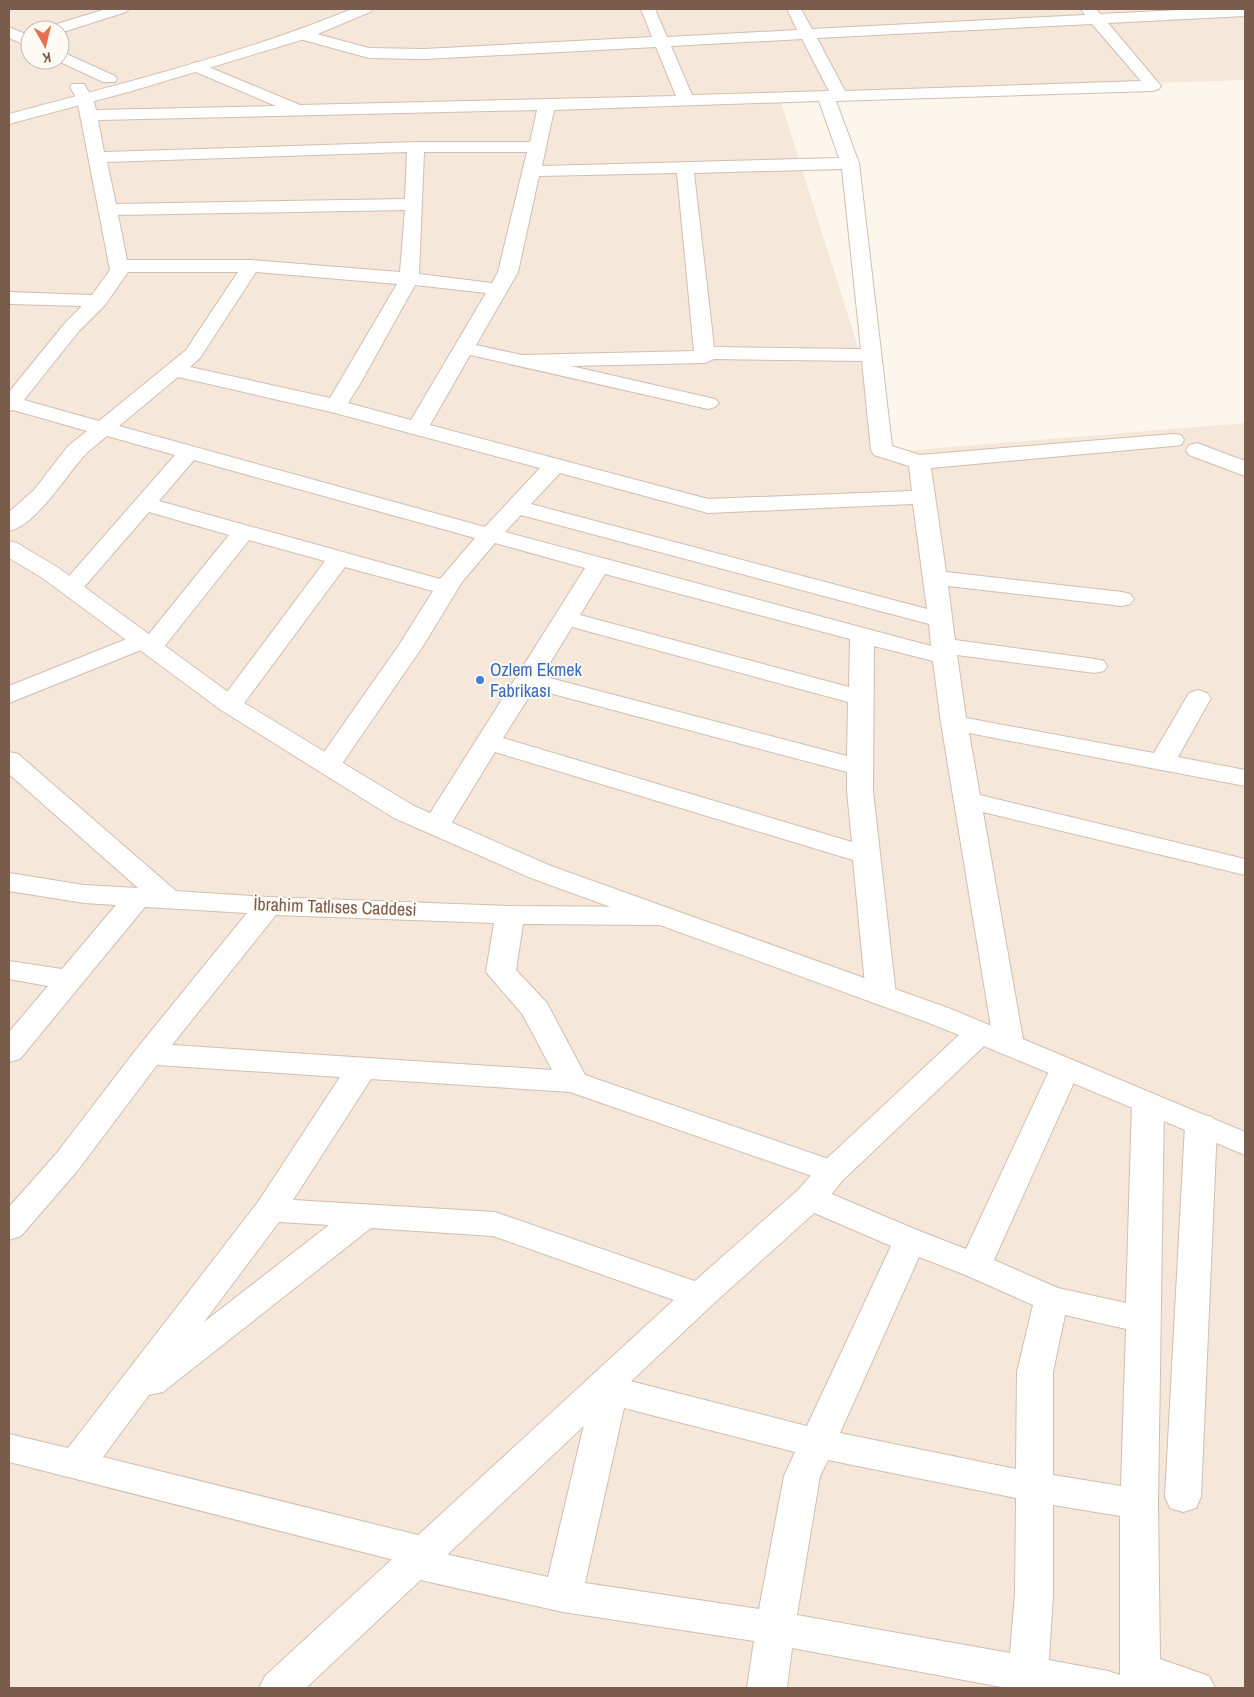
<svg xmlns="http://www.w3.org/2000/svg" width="1254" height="1697" viewBox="0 0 1254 1697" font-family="'Archivo Narrow',sans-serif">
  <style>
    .residential { fill: #f5e8da; fill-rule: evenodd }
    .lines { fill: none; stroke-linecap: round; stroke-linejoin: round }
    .street-casing { stroke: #d1beb0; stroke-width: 2 }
    .secondary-casing { stroke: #d6c0b0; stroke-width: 2 }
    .street { fill: #fff; fill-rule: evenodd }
    .secondary { fill: #fff; fill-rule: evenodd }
    .shop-dot { fill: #3f7fe0; stroke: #fffaf3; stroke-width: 2 }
    .labels { text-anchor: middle; stroke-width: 4; stroke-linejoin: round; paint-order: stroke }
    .shop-label { font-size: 18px; fill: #366cbe; stroke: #fffaf3; text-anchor: start }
    .street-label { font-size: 18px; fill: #7a5c4d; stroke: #fffaf3 }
  </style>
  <rect width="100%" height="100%" fill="#fdf6ec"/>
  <!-- residential -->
  <path class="residential" d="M9,9h1236v71l-466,16 112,356 354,-29v1265h-1236zM30,30h30v30h-30z"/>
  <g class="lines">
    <defs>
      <g id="street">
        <polygon points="106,9 129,9 126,12 60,33 60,30 45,30 47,27"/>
        <path d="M641,9h14l12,28 130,-7 -10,-21h14l11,20 273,-14 -4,-6h15l4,5 100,-5h45v7l-137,7 53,63 -2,3 -6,2 -317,10 23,62 33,283 28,9 253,-21 8,1 3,5 -3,5 -8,1 -242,22 15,104 176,20 8,2 4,5 -4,5 -8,2 -174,-20 7,54 140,19 9,2 3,5 -3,5 -9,2 -138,-18 9,63 188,35 35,-60 9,-3 9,3 4,5 -33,59 67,13v16l-276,-53 11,62 265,64v16l-262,-63 41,233 -4,7 -11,3 -11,-3 -4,-7 -53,-322 -8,-62 -59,-15 -1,145 23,204 -5,7 -10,3 -10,-3 -5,-7 -13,-135 -358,-108 -49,80 -10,2 -10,-2 -4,-6 163,-258 -90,-25 -33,39 -39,64 -86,125 -9,2 -9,-2 -4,-6 84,-120 34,-54 -88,-24 -106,143 -9,3 -9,-3 -4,-5 4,-5 104,-139 -76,-21 -89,112 -9,2 -10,-4 -132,53v-17l125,-50 9,-2 5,1 81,-100 -80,-23 -70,81 -8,2 -8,-2 -4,-5 4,-5 112,-128 -68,-19c-8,7 -17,13 -24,21 -18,20 -47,68 -74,74v-19l25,-22 34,-44 19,-15 -74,-21 -4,1v-19l56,-69 17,-17 -73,-2v-12l83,3 18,-25 -33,-171 -7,-12 2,-3h12l9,15 3,11 180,-4 -85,-36 -2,-3 2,-3 6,-2 103,43 376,-9 -20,-49 -232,12 -55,-1 -73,-20 -2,-3 2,-3 6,-2 67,18 55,1 228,-12zM1092,24l49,57 -296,10 -28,-53zM802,39l27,52 -137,4 -21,-49zM819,101l20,57 -297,8 12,-56zM537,110l-7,32h-114l-312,10 -6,-32zM407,152l-2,47 -289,5 -9,-42zM424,152h103l-29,120 -6,11 -73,-9zM842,169l19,180 -147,-2 -20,-174zM677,173l17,178 -172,4 -46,-10 42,-73 21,-96zM405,210l-5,62 -149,-12h-124l-9,-45zM128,272h110l-52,78 -87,71 -75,-21 55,-69 26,-26zM256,272l141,12 -67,114 -140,-31 10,-9zM415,285l71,8 -75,127 -63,-17 12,-19zM470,355l238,54 7,-2 4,-4 -4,-4 -144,-33 134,-3 9,-4 148,2 9,89 3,5 35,11 3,25 -204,8 -278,-74zM178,377l153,35 209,56 -55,59 -366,-101zM194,460l281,78 -35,41 -281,-78zM560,473l148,40 205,-9 14,105 -396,-105zM521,515l408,109 2,22 -426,-114zM605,574l245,65 -1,48 -269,-72zM572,627l276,75 -1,54 -305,-80zM534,689l313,83v19l5,51 -349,-104z"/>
        <polygon points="9,27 30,36 30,47 9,38"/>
        <polygon points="60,51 115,76 117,79 115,82 103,82 56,60 60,60"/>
        <polygon points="1197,443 1245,461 1245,476 1189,455 1186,450 1189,445"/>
        <path d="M9,752l9,2 158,137 92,6 242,9 152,1 10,3 4,6 -4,6 -10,3 -139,-1 -7,46 31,33 38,72 258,89 5,8 -5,8 -11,3 -262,-91 -199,-13 -78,121 202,12 217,75 5,9 -5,9 -12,4 -12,-4 -195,-69 -122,-8 -208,164 -14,3 -46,62 323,80 13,5 6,12 103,23 42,-178 -7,-10 5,-10 13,-4 9,1 197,50 84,-180 -93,-40 -4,-8 4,-8 12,-4 12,4 100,42 44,17 84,-180 4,-7 11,-3 11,3 4,7 -86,191 64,28 68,15 6,-199 5,-8 11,-3 11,3 5,8 -6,400 2,155 49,17 6,12h-208l-215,-40 -5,40h-40l7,-47 -191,-29 -147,-33 -13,-5 -5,-13 -389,-99v-28l59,14 190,-246 82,-125 -183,-12 -79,105 -57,66 -12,4v-33l47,-53 82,-107 109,-134 -102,-6 -125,152 -11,3v-30l39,-46 -39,-7v-18l53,8 54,-64 -32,-2 -75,-12v-18l75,12 54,3 -129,-114zM276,915l218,8 -8,49 37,43 29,55 -380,-25zM279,1222l50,3 -125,97zM919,1257l44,17 70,31 -16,67 -1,97 -176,-36zM1065,1315l61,14 -5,157 -68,-11v-103zM624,1408l171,44 -11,24 -25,133 -174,-26zM828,1460l188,38 -1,96 -5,59 -213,-38 23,-139zM1053,1505l67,11v159l-12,-4 -59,-11 4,-66z"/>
        <polygon points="1201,1114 1212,1117 1217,1125 1201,1497 1196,1508 1183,1512 1170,1508 1165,1497 1185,1125 1190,1117"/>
      </g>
      <g id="secondary">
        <path d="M352,9h21l-3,3 -62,26 -176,53 -123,33v-10c115,-31 233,-60 343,-105z"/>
        <polygon points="9,541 17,543 57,567 239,700 414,806 551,866 951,1009 1245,1132 1245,1155 984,1046 843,1180 822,1206 712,1305 306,1688 259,1688 265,1676 688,1287 798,1190 821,1164 959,1035 929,1023 531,878 394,818 221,710 41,577 9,558"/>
      </g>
    </defs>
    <!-- street casing -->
    <use href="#street" class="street-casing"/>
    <!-- secondary casing -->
    <use href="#secondary" class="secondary-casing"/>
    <!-- street -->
    <use href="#street" class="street"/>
    <!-- secondary -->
    <use href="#secondary" class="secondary"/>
  </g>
  <!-- markers -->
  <circle class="shop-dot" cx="480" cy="680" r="5"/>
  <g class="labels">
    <!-- shop labels -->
    <g class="shop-label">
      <text x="490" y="676">Ozlem Ekmek<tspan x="490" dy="21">Fabrikası</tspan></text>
    </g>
    <!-- street labels -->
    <g class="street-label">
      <text transform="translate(335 907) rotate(2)" y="6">İbrahim Tatlıses Caddesi</text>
    </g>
  </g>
  <!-- border -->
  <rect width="1254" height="1697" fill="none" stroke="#7a5c4d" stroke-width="20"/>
  <!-- north arrow -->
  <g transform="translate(45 45) rotate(172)"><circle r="24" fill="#fffaf3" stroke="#cabbb1"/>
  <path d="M0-4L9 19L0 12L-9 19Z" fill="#e76f51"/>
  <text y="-8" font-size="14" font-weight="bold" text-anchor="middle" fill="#7a5c4d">K</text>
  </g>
</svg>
